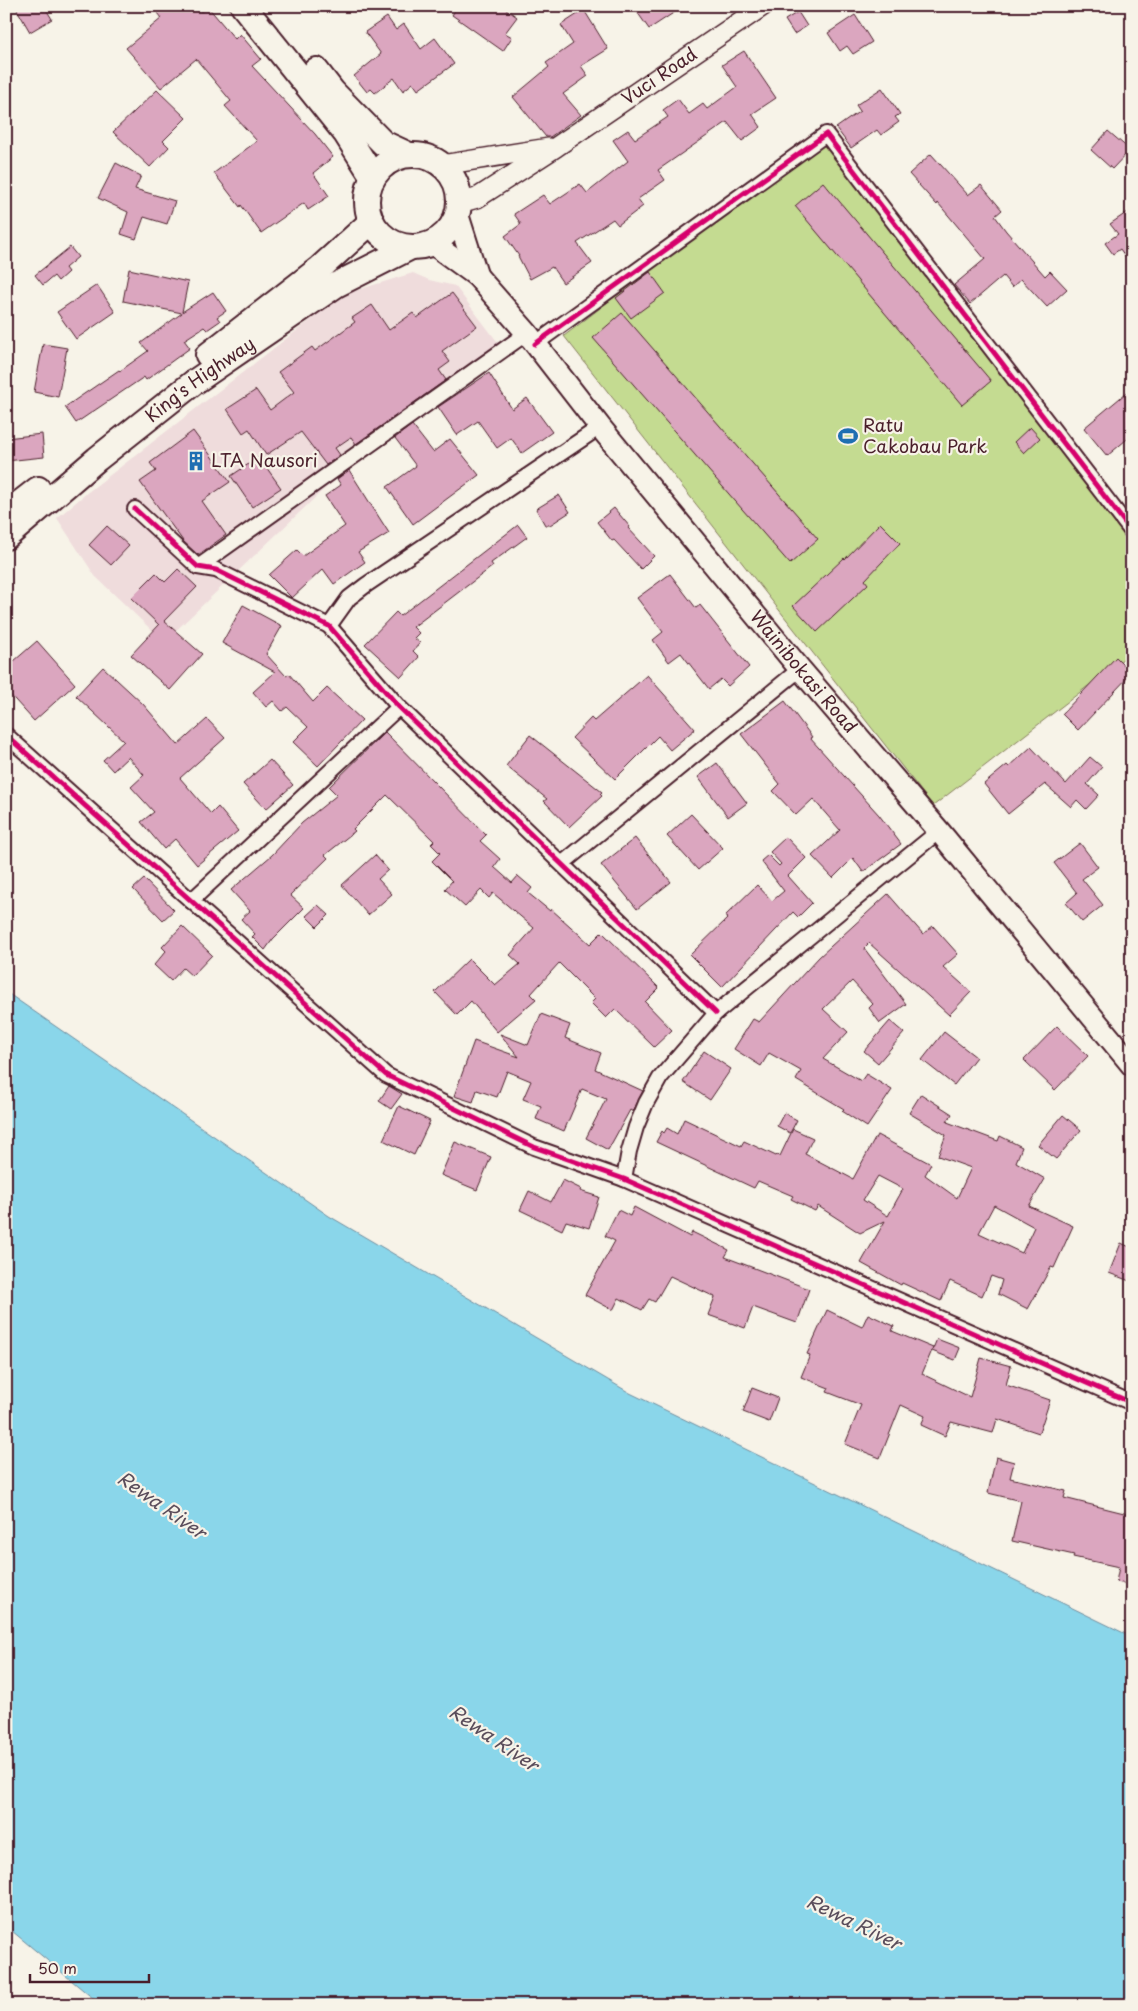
<svg xmlns="http://www.w3.org/2000/svg" width="1138" height="2011" viewBox="0 0 1138 2011" font-family="'Playpen Sans',sans-serif">
  <style>
    .built { fill: #efdcdc }
    .green { fill: #c4db91; stroke: #877d5e }
    .water { fill: #8ad6ea; stroke: #708d9e }
    .building { fill: #dba6bf; stroke: #4a1f2b; fill-rule: evenodd }
    .lines { fill: none; stroke-linecap: round; stroke-linejoin: round }
    .street-casing { stroke: #4a1f2b; stroke-width: 18 }
    .secondary-casing { stroke: #4a1f2b; stroke-width: 22 }
    .primary-casing { stroke: #4a1f2b; stroke-width: 25 }
    .highway-casing { stroke: #4a1f2b; stroke-width: 28 }
    .street { stroke: #f7f3e8; stroke-width: 14 }
    .secondary { stroke: #f7f3e8; stroke-width: 19 }
    .primary { stroke: #f7f3e8; stroke-width: 21 }
    .highway { stroke: #f7f3e8; stroke-width: 24 }
    .cycleway-casing { stroke: #f7f3e8; stroke-width: 8 }
    .cycleway { stroke: #d6006c; stroke-width: 5 }
    .labels { text-anchor: middle; stroke-width: 4.5; stroke-linejoin: round; paint-order: stroke }
    .street-label { font-size: 18px; fill: #4a1f2b; stroke: #f7f3e8 }
    .poi-label { font-size: 18px; fill: #4a1f2b; stroke: #f7f3e8; text-anchor: start }
    .water-label { font-size: 19px; font-style: italic; fill: #5a4d5b; stroke: #f7f3e8 }
  </style>
  <rect width="100%" height="100%" fill="#f7f3e8"/>
  <filter id="ink" filterUnits="userSpaceOnUse"><feTurbulence type="fractalNoise" baseFrequency=".02" numOctaves="2"/><feDisplacementMap in="SourceGraphic" scale="10" xChannelSelector="R" yChannelSelector="G"/><feConvolveMatrix kernelMatrix="1 2 1 2 8 2 1 2 1" color-interpolation-filters="sRGB"/></filter>
  <g filter="url(#ink)">
    <!-- built -->
    <polygon class="built" points="413,273 429,280 455,286 506,353 416,417 322,491 164,642 95,576 57,518 88,492 344,294"/>
    <!-- green -->
    <polygon class="green" points="820,138 1132,535 1132,652 933,806 564,336"/>
    <!-- water -->
    <polygon class="water" points="6,992 329,1216 630,1393 1132,1637 1132,2005 103,2005 89,1995 6,1926"/>
    <!-- building -->
    <g class="building">
      <polygon points="15,6 44,6 52,19 30,32"/>
      <polygon points="166,6 197,6 202,12 208,7 235,39 240,34 261,59 252,66 315,134 333,157 313,173 329,196 308,210 304,203 261,233 241,205 240,207 214,173 257,141 225,106 231,101 196,59 161,88 126,48 162,18 158,13"/>
      <polygon points="458,6 502,6 517,17 505,33 512,37 503,51 452,15"/>
      <polygon points="633,6 684,6 649,29"/>
      <polygon points="584,10 608,49 581,66 588,76 563,94 581,115 550,137 546,137 513,97 549,67 546,63 573,44 561,25"/>
      <polygon points="798,12 807,26 794,34 785,20"/>
      <polygon points="855,15 872,42 853,54 847,46 840,51 828,33"/>
      <polygon points="387,17 396,30 404,24 421,49 435,38 454,64 418,90 413,83 403,91 394,78 375,93 371,89 367,92 354,76 381,54 365,32"/>
      <polygon points="744,51 776,98 752,114 761,127 742,141 727,122 658,170 665,180 638,199 643,206 618,225 613,219 577,243 592,263 563,283 552,267 530,279 518,256 519,256 505,236 521,224 514,214 543,195 550,204 580,184 587,193 628,161 613,140 628,130 635,139 668,117 663,110 678,99 689,114 703,104 707,109 737,87 722,65"/>
      <polygon points="882,88 900,114 895,117 899,122 881,135 877,130 851,148 836,128 860,111 856,105"/>
      <polygon points="157,90 186,118 163,141 169,147 150,167 113,132"/>
      <polygon points="1108,131 1130,150 1112,169 1091,150"/>
      <polygon points="931,154 968,195 981,185 1002,210 995,216 1006,231 1045,276 1050,271 1067,289 1047,307 1021,279 1012,287 1003,276 970,304 954,285 985,259 938,203 937,205 909,174"/>
      <polygon points="116,163 141,176 135,189 175,201 167,224 144,217 136,239 121,234 128,212 98,198"/>
      <polygon points="823,182 991,381 962,405 795,206"/>
      <polygon points="1132,209 1132,266 1120,249 1113,254 1105,243 1118,234 1110,224"/>
      <polygon points="70,247 78,257 65,268 68,272 58,281 54,276 43,285 35,275"/>
      <polygon points="129,269 188,282 182,312 213,292 226,311 217,317 220,321 207,330 204,327 184,340 190,348 146,380 144,377 76,423 65,407 119,370 120,371 148,351 141,343 182,313 123,301"/>
      <polygon points="650,272 665,293 631,318 616,298"/>
      <polygon points="97,285 115,312 76,339 57,312"/>
      <polygon points="452,293 477,326 442,351 450,362 439,370 446,380 356,444 351,437 335,448 340,455 326,465 301,432 266,455 249,429 243,433 227,409 256,390 270,410 294,392 278,372 312,347 315,351 355,322 352,318 372,305 389,330 413,313 417,318"/>
      <polygon points="622,313 818,539 790,564 593,338"/>
      <polygon points="43,344 67,348 58,397 34,392"/>
      <polygon points="489,373 512,409 527,398 552,432 522,453 511,438 497,448 478,421 457,435 438,407"/>
      <polygon points="1132,388 1132,435 1107,456 1084,428"/>
      <polygon points="412,425 433,452 450,439 479,475 413,524 387,487 416,466 395,438"/>
      <polygon points="1030,427 1040,438 1024,453 1014,442"/>
      <polygon points="193,431 230,482 202,501 226,535 198,555 183,541 140,482 156,471 150,463"/>
      <polygon points="42,434 44,457 6,461 6,438"/>
      <polygon points="259,457 281,488 252,507 231,476"/>
      <polygon points="349,470 389,533 358,552 365,562 334,584 323,569 292,598 269,575 297,550 303,556 345,526 325,496 341,485 337,479"/>
      <polygon points="559,495 570,512 550,525 545,525 536,509"/>
      <polygon points="614,508 630,527 628,528 654,556 641,569 614,540 612,541 597,522"/>
      <polygon points="880,523 900,543 865,580 868,584 817,632 793,606 844,558 845,559"/>
      <polygon points="518,525 527,537 491,563 493,566 413,627 419,633 414,638 420,643 413,651 419,657 401,677 365,644 396,612 400,616"/>
      <polygon points="107,526 129,546 111,565 89,545"/>
      <polygon points="178,569 197,587 164,621 202,654 170,690 131,655 159,625 131,598 156,573 165,582"/>
      <polygon points="670,574 696,608 700,605 749,667 728,686 721,679 709,689 681,653 669,662 653,640 663,632 637,598"/>
      <polygon points="243,605 282,626 266,654 286,676 289,674 313,702 327,688 362,720 318,766 293,742 308,727 287,707 282,711 273,701 266,707 253,692 275,672 222,643"/>
      <polygon points="37,641 75,684 34,721 6,690 6,668"/>
      <polygon points="1116,657 1132,673 1078,730 1062,714"/>
      <polygon points="103,667 143,704 178,745 207,719 225,738 180,778 211,814 218,807 238,831 197,865 175,839 164,849 141,822 154,812 131,787 144,775 128,757 113,771 103,760 124,741 76,696"/>
      <polygon points="647,675 695,729 670,750 658,736 615,779 572,738 591,718 594,721"/>
      <polygon points="785,701 812,737 810,738 879,815 901,844 863,872 853,858 833,878 812,856 840,830 813,799 796,815 773,791 780,784 741,734"/>
      <polygon points="385,732 486,835 480,841 500,859 494,867 512,883 518,876 532,888 528,893 550,911 551,909 590,944 602,932 659,988 645,1002 672,1030 654,1047 615,1009 606,1018 591,1003 595,999 559,963 531,994 536,999 497,1032 471,1001 457,1015 435,992 469,959 495,985 520,964 510,955 534,928 493,893 489,898 481,890 465,907 445,889 452,881 432,861 440,853 431,844 434,841 387,795 353,829 355,831 325,855 328,858 290,895 304,908 273,939 265,950 252,937 255,934 241,919 250,911 231,890 272,855 302,823 337,795 329,787"/>
      <polygon points="530,735 602,792 600,794 602,796 569,827 544,801 547,799 506,766"/>
      <polygon points="1031,747 1066,784 1090,757 1102,767 1087,784 1099,795 1086,809 1077,800 1071,807 1045,784 1008,814 984,784 1007,765 1009,767"/>
      <polygon points="270,760 293,785 266,809 243,784"/>
      <polygon points="717,763 747,803 728,817 698,777"/>
      <polygon points="691,814 723,848 698,870 667,836"/>
      <polygon points="786,837 806,858 788,876 812,903 798,917 793,912 722,987 690,955 728,918 725,916 757,885 772,901 784,891 761,861 768,855 779,866 781,864 770,852"/>
      <polygon points="635,838 671,882 637,909 601,865"/>
      <polygon points="1080,843 1098,867 1082,879 1103,905 1082,922 1066,903 1077,893 1054,863"/>
      <polygon points="375,855 388,870 378,879 392,894 368,915 342,885"/>
      <polygon points="144,879 174,910 163,920 133,889"/>
      <polygon points="888,894 923,934 933,926 958,954 943,967 971,992 949,1015 869,943 864,948 906,1004 880,1023 869,1008 873,1004 852,981 823,1009 848,1032 823,1059 861,1081 866,1074 892,1090 867,1127 842,1111 844,1109 796,1080 801,1071 769,1053 761,1066 734,1049 753,1019 759,1022 819,957"/>
      <polygon points="318,905 329,915 317,927 306,916"/>
      <polygon points="182,926 212,955 192,976 183,968 171,981 154,965 166,951 162,947"/>
      <polygon points="541,1014 570,1025 565,1038 601,1053 595,1069 643,1091 633,1112 630,1110 608,1150 586,1138 606,1099 582,1089 564,1131 536,1119 541,1106 523,1099 531,1081 507,1071 497,1097 477,1090 473,1102 454,1096 474,1041 519,1057 500,1034 528,1045"/>
      <polygon points="890,1021 904,1033 878,1063 864,1051"/>
      <polygon points="1057,1026 1088,1056 1055,1090 1024,1060"/>
      <polygon points="944,1032 976,1057 954,1085 922,1060"/>
      <polygon points="704,1051 731,1069 710,1100 683,1082"/>
      <polygon points="389,1086 402,1094 391,1109 379,1101"/>
      <path d="M921,1094l31,20 -5,8 51,19 2,-5 22,11 -6,15 29,17 -16,27 44,20 -19,42 -3,-1 -23,42 -30,-15 4,-14 -11,-4 -9,20 -32,-15 -9,20 -39,-18 -1,2 -40,-22 24,-42 -25,12 -42,-27 -3,5 -24,-12 2,-3 -35,-15 -4,7 -98,-46 6,-11 2,2 3,-5 10,6 7,-15 57,27 3,-5 32,15 1,-1 3,1 13,-27 20,9 -8,16 48,25 24,-44 54,29 -6,11 32,23 14,-30 -33,-12 8,-21 -37,-22zM878,1176l25,13 -15,27 -25,-16zM994,1205l40,22 -12,26 -43,-20z"/>
      <polygon points="399,1106 430,1121 414,1155 383,1140"/>
      <polygon points="784,1113 797,1120 790,1133 777,1126"/>
      <polygon points="1063,1115 1081,1130 1056,1159 1038,1145"/>
      <polygon points="455,1142 491,1157 477,1190 441,1175"/>
      <polygon points="563,1180 581,1189 580,1191 599,1197 589,1228 566,1221 562,1230 520,1210 529,1191 551,1202"/>
      <polygon points="634,1207 690,1237 692,1232 729,1250 725,1257 809,1289 797,1323 753,1307 745,1328 708,1315 715,1297 670,1276 655,1302 649,1299 642,1310 619,1298 613,1310 585,1295 615,1241 605,1236 618,1210 630,1216"/>
      <polygon points="1121,1243 1132,1248 1132,1282 1109,1273"/>
      <polygon points="827,1310 862,1327 868,1314 894,1326 892,1331 933,1348 922,1374 970,1397 981,1358 1011,1366 1006,1385 1050,1400 1039,1433 997,1419 993,1433 951,1422 945,1436 921,1425 925,1416 901,1405 880,1458 845,1444 861,1405 827,1392 829,1388 801,1377 810,1355 807,1354"/>
      <polygon points="937,1339 960,1348 955,1360 932,1351"/>
      <polygon points="752,1388 778,1398 769,1422 743,1412"/>
      <polygon points="996,1457 1014,1462 1010,1478 1066,1491 1064,1498 1132,1515 1132,1585 1116,1582 1119,1567 1073,1557 1074,1555 1012,1541 1021,1501 988,1493"/>
    </g>
    <g class="lines">
      <defs>
        <g id="street">
          <polyline points="535,344 826,134 1132,532"/>
          <polyline points="135,509 198,567 216,570 329,626 399,707 716,1013"/>
          <polyline points="198,567 527,333"/>
          <polyline points="329,626 349,598 366,585 600,427"/>
          <polyline points="6,735 386,1075 534,1147 624,1179 1132,1403"/>
          <polyline points="563,863 800,669"/>
          <polyline points="191,901 399,707"/>
          <polyline points="624,1179 629,1151 636,1127 646,1103 660,1078 716,1013 939,831"/>
        </g>
        <g id="secondary">
          <polyline points="442,165 549,148"/>
          <path id="s1" d="M459,203l18,-5 79,-51 207,-141"/>
        </g>
        <g id="primary">
          <polyline points="457,213 477,276"/>
          <path id="s2" d="M432,243l45,33 50,57 73,94 200,242 139,162 193,234"/>
        </g>
        <g id="highway">
          <polyline points="243,6 346,134 373,177"/>
          <polyline points="316,70 333,92 383,143 409,155"/>
          <circle cx="413" cy="201" r="46"/>
          <polyline points="208,355 320,268 371,222"/>
          <polyline points="6,514 38,489"/>
          <path id="s3" d="M6,537l91,-78 96,-76 143,-98 75,-38"/>
        </g>
      </defs>
      <!-- street casing -->
      <use href="#street" class="street-casing"/>
      <!-- secondary casing -->
      <use href="#secondary" class="secondary-casing"/>
      <!-- primary casing -->
      <use href="#primary" class="primary-casing"/>
      <!-- highway casing -->
      <use href="#highway" class="highway-casing"/>
      <!-- street -->
      <use href="#street" class="street"/>
      <!-- secondary -->
      <use href="#secondary" class="secondary"/>
      <!-- primary -->
      <use href="#primary" class="primary"/>
      <!-- highway -->
      <use href="#highway" class="highway"/>
      <defs>
        <g id="cycleway">
          <polyline points="535,344 826,134 1132,532"/>
          <polyline points="135,509 198,567 216,570 329,626 399,707 716,1013"/>
          <polyline points="6,735 386,1075 534,1147 624,1179 1132,1403"/>
        </g>
      </defs>
      <!-- cycleway casing -->
      <use href="#cycleway" class="cycleway-casing"/>
      <!-- cycleway -->
      <use href="#cycleway" class="cycleway"/>
    </g>
  </g>
  <!-- icons -->
  <defs>
    <symbol id="stadium-bare" viewBox="-9 -9 18 18"><path d="M0-5a6.5 5 0 1 0 0 10a6.5 5 0 1 0 0-10ZM-3.5-1.8h7v3.6h-7Z" fill="#1f6fb2" stroke="#f7f3e8" stroke-width="2.5" paint-order="stroke"/></symbol>
    <symbol id="building-bare" viewBox="-9 -9 18 18"><path d="M-4-6H4V6H1V3H-1V6H-4ZM-2.5-4.3h1.7v1.8h-1.7ZM.8-4.3h1.7v1.8H.8ZM-2.5-1h1.7V.8h-1.7ZM.8-1h1.7V.8H.8Z" fill="#1f6fb2" stroke="#f7f3e8" stroke-width="2.5" paint-order="stroke"/></symbol>
  </defs>
  <g fill-rule="evenodd">
    <use href="#stadium-bare" x="834" y="422" width="28" height="28"/>
    <use href="#building-bare" x="182" y="447" width="28" height="28"/>
  </g>
  <g class="labels">
    <!-- street labels -->
    <g class="street-label">
      <text dy="6" stroke="none"><textPath href="#s1" startOffset="238">Vuci Road</textPath></text>
      <text dy="6" stroke="none"><textPath href="#s3" startOffset="250">King's Highway</textPath></text>
      <text dy="6" stroke="none"><textPath href="#s2" startOffset="569">Wainibokasi Road</textPath></text>
    </g>
    <!-- poi labels -->
    <g class="poi-label">
      <text x="863" y="432">Ratu<tspan x="863" dy="21">Cakobau Park</tspan></text>
      <text x="211" y="467">LTA Nausori</text>
    </g>
    <!-- water labels -->
    <g class="water-label">
      <text transform="translate(162 1505) rotate(35)" y="7">Rewa River</text>
      <text transform="translate(494 1738) rotate(34)" y="7">Rewa River</text>
      <text transform="translate(854 1922) rotate(26)" y="7">Rewa River</text>
    </g>
  </g>
  <!-- margin -->
  <rect width="1138" height="2011" fill="none" stroke="#f7f3e8" stroke-width="25"/>
  <rect x="12" y="12" width="1113" height="1986" fill="none" stroke="#4a1f2b" stroke-width="2" filter="url(#ink)"/>
  <!-- scale -->
  <path d="M30 1974v8h119v-8" fill="none" stroke="#4a1f2b" stroke-width="2.5"/>
  <text x="38" y="1974" font-size="15" fill="#4a1f2b" stroke="#f7f3e8" stroke-width="4" paint-order="stroke">50 m</text>
</svg>
